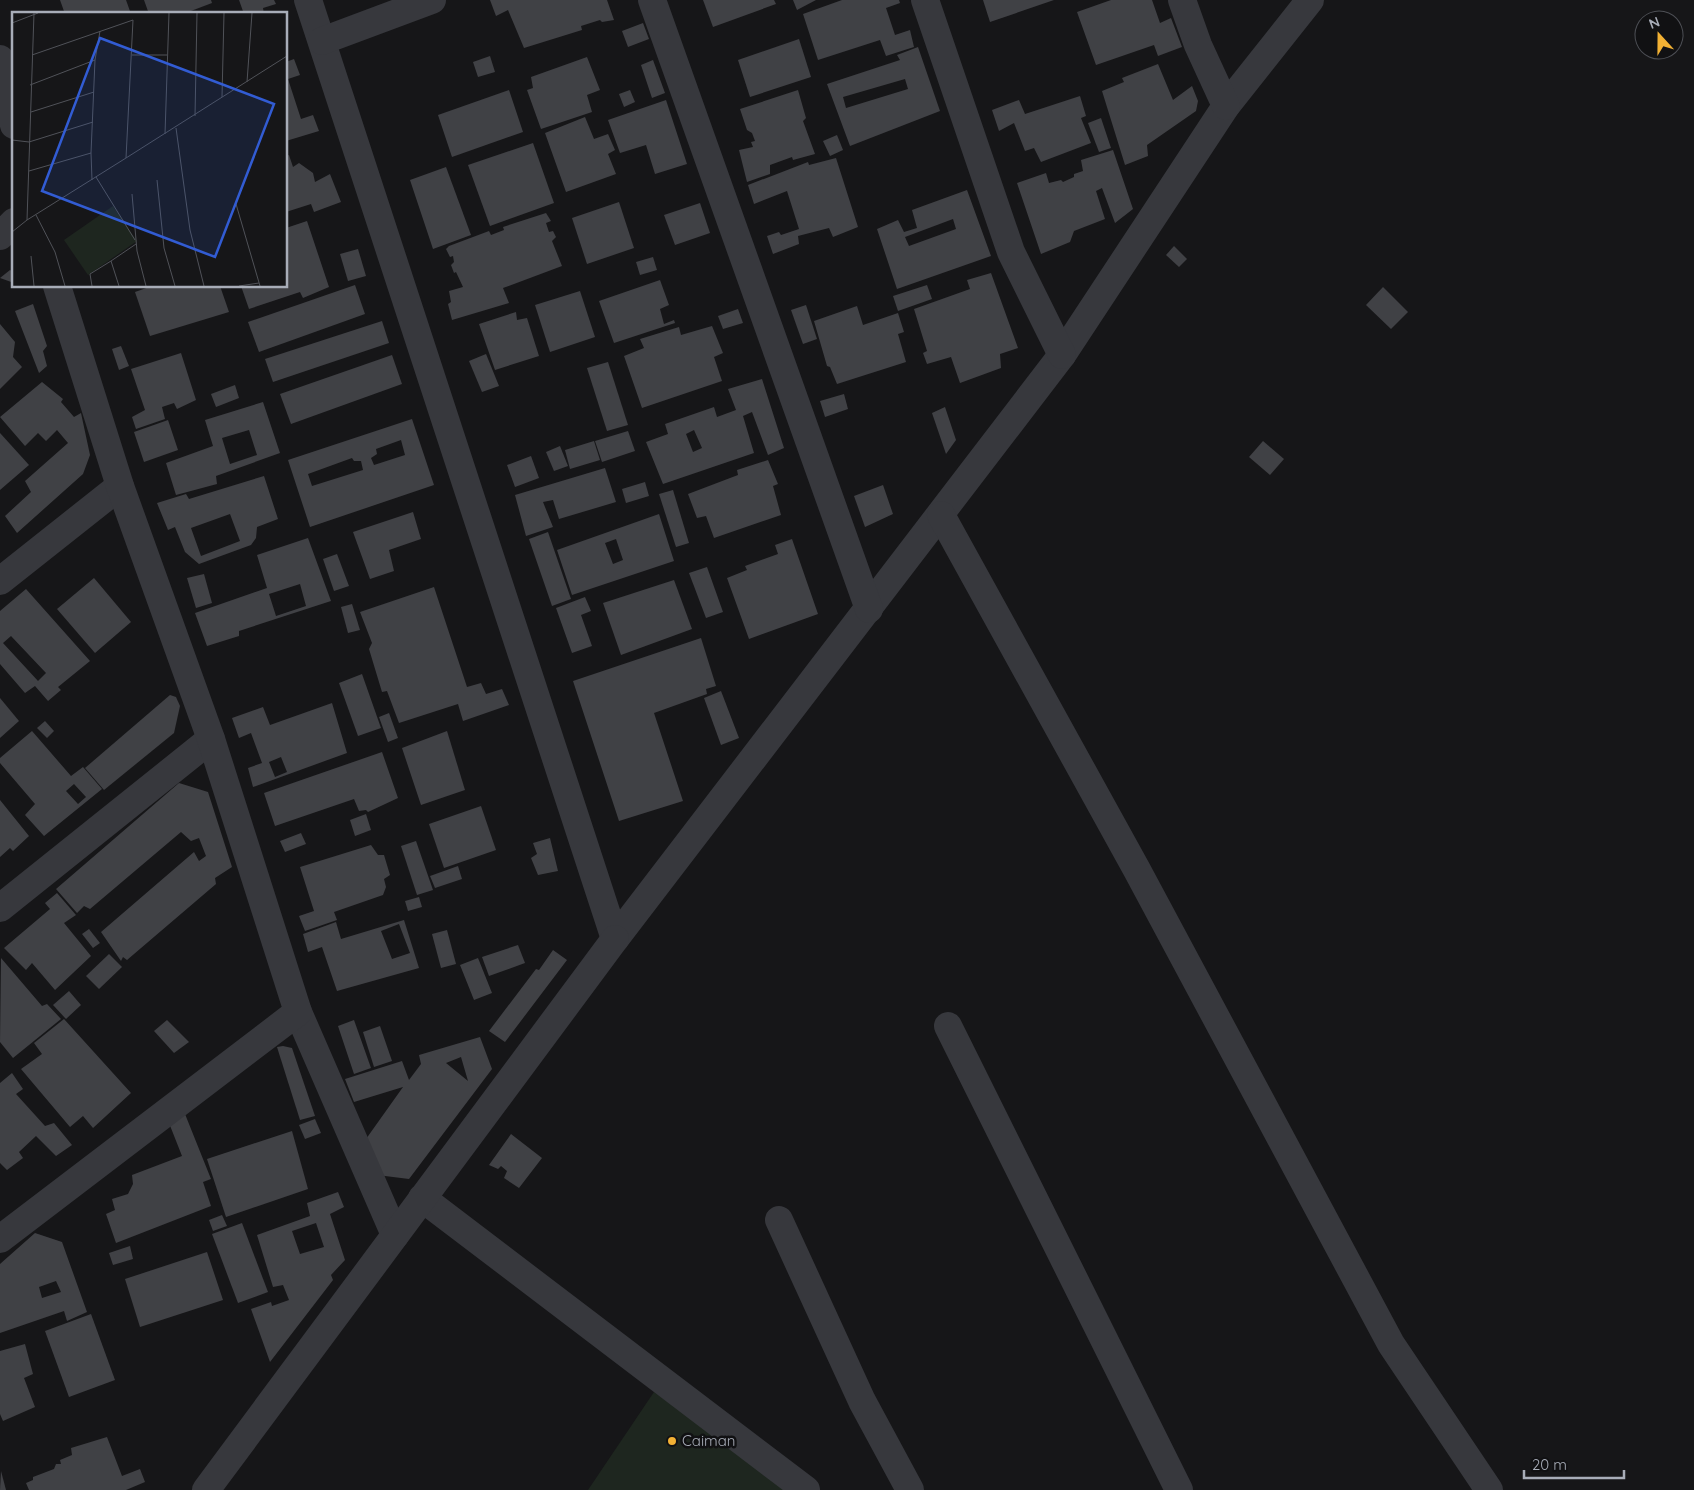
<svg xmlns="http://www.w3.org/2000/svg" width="1694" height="1490" viewBox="0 0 1694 1490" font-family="Quicksand,sans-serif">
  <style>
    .green { fill: #1e261f }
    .building { fill: #404145; fill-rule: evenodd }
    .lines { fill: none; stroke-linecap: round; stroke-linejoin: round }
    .minor { stroke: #37383d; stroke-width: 28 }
    .poi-dot { fill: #f2b134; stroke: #111113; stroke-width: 2 }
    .labels { text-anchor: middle; stroke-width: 5; stroke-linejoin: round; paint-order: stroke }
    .poi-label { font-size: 15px; fill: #a8adb8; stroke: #111113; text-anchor: start }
    .inset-road { fill: none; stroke: #505258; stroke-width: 1 }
    .view { fill: #325cd3; fill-opacity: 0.15; stroke: #325cd3; stroke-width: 2.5 }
    .inset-edge { fill: none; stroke: #a8adb8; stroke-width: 2.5 }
  </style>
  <rect width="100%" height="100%" fill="#161618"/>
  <!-- green -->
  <polygon class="green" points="654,1392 794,1490 588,1490"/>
  <!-- building -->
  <g class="building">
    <polygon points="60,0 126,0 131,14 65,14"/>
    <polygon points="144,0 211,0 212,3 183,14 149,14"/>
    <polygon points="239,0 274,0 276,4 263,8 264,14 244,14"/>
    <polygon points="490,0 607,0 614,20 602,22 600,20 581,26 582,30 524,48 508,10 496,16"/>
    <polygon points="703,0 774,0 776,4 713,27"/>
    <polygon points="793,0 816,0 797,10"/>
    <polygon points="842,0 899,0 900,3 886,8 895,35 910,30 914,47 886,56 880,40 818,60 803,14"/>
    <polygon points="983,0 1054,0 990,22"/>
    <polygon points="1111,0 1152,0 1160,23 1171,18 1182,47 1158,56 1154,45 1096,65 1077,12"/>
    <polygon points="643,23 649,39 628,47 622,31"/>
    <polygon points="799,39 811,77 750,97 738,60"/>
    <path d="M918,47l22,64 -90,35 -23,-62 73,-24 -3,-5zM905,79l3,10 -62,19 -3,-11z"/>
    <polygon points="490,56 495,72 478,77 473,62"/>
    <polygon points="587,57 600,90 587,95 592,112 541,129 527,90 533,88 531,77"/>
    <polygon points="294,59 300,75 288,79 301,119 313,115 319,131 286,141 286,62"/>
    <polygon points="653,60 665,93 652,98 641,65"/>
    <polygon points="1158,64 1173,100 1192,86 1198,101 1196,111 1147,145 1148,156 1125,165 1102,91 1124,82 1122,78"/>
    <polygon points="509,90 523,132 452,157 438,115"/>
    <polygon points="630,90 635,102 624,107 619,94"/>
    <polygon points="798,90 806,118 803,121 815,154 793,160 792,157 770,165 770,174 747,182 739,150 753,147 751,142 755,141 752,133 747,130 740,109"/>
    <polygon points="1080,96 1086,116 1081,118 1091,143 1041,162 1034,148 1025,151 1014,123 999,131 992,110 1019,100 1025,114"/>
    <polygon points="666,100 687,164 655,174 646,145 620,153 608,120"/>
    <polygon points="585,117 594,139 608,134 615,150 608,154 616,174 566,192 545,133"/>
    <polygon points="1101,118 1111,148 1099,152 1088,123"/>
    <polygon points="837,135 843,150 830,156 823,141"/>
    <polygon points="533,143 554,203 490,226 468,165"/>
    <polygon points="1113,150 1133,209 1115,223 1102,188 1096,191 1105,219 1074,231 1070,242 1041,254 1017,183 1046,173 1049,183 1061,180 1063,182 1074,177 1074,174 1083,171 1081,160"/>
    <polygon points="289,155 293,167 299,163 313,173 315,182 330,174 341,202 314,212 311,204 286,212 286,156"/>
    <polygon points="836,158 858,227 833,237 829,228 798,236 799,244 773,254 767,236 779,232 781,235 799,229 787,191 754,204 748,185 808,162 809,165"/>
    <polygon points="446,167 471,235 433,249 410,180"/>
    <path d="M967,190l24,66 -94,33 -20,-60 21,-9 6,12 13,-4 -5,-18zM953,219l3,10 -47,17 -4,-9z"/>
    <polygon points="619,202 634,248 587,264 572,218"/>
    <polygon points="700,203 710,233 675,245 664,215"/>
    <polygon points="546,213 551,221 546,223 549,232 553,231 556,237 552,241 562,266 503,288 509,303 452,320 448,304 451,302 449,291 463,287 456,272 454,273 451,265 454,262 453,256 450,257 446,249 449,246 489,231 491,235 504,230 503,227"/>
    <polygon points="307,221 329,287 303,298 300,292 249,309 241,286 286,286 286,228"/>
    <polygon points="1174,246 1187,259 1179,267 1166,255"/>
    <polygon points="358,249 366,276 348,281 340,254"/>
    <polygon points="653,257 657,270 640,275 636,262"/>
    <polygon points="10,270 14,272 14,283 0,278"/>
    <polygon points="991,273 1018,348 1000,354 1001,368 960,383 951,357 927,364 923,353 927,351 914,309 970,289 967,280"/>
    <polygon points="660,280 669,305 660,309 664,324 674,320 675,323 614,343 599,301"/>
    <polygon points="355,285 365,314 259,352 248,322"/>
    <polygon points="927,285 932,299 898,311 893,296"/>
    <polygon points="152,286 220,286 229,312 150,336 135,292"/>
    <polygon points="1383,287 1408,312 1391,329 1366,305"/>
    <polygon points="580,291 595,337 550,352 535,305"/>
    <polygon points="33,304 47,346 43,351 47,366 39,373 15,311"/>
    <polygon points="806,305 817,339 803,344 791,310"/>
    <polygon points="857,306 863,325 898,313 904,332 898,334 906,362 837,384 830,367 827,366 814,321"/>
    <polygon points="738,309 743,323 723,329 718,316"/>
    <polygon points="516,312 517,320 527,318 539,356 495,370 479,324"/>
    <polygon points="382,321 389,343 273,382 265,359"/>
    <polygon points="0,324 15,342 13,357 22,367 0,389"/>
    <polygon points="712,326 723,353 714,357 722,381 642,408 624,356 644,348 640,339 679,327 681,335"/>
    <polygon points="121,346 129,366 119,370 112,349"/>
    <polygon points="181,353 196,400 177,409 174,403 162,407 165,419 136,429 132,417 145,410 131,369"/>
    <polygon points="486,354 499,386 482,392 469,361"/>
    <polygon points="392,355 402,384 291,424 280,394"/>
    <polygon points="608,362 628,425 607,431 587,368"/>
    <path d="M762,379l22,69 -16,7 -16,-43 -9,4 11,37 -91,31 -17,-42 22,-8 -3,-10 49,-17 3,10 19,-7 -8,-21zM694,430l8,18 -9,4 -7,-18z"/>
    <polygon points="42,382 63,399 61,402 74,417 81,413 90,455 83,474 17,533 5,516 31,492 25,481 68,443 57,430 46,441 38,433 25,446 0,417"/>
    <polygon points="235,385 239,398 216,407 211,394"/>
    <polygon points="844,394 848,409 825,417 820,401"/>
    <path d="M263,402l17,51 -64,23 1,8 -41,11 -10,-32 47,-17 -8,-26zM249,430l8,25 -27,9 -8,-26z"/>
    <polygon points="945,407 956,440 946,454 932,413"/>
    <path d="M412,419l22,66 -124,42 -22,-67zM401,440l4,15 -31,10 -3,-7 6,-4 -1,-5zM352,458l2,3h7l2,9 -51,16 -4,-12z"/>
    <polygon points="168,420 178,450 144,462 134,432"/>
    <polygon points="628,431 635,451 602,462 595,441"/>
    <polygon points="0,433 29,465 0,490"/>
    <polygon points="594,441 600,460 570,469 565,450"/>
    <polygon points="1263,441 1284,459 1270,475 1249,457"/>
    <polygon points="560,446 568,466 554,471 546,452"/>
    <polygon points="531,456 539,478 515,487 507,465"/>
    <polygon points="768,460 778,484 773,486 781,515 714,538 706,516 697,518 688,494 738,475 737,470"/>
    <polygon points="605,468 616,502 559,519 553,500 543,502 553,527 526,536 515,495"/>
    <path d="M264,476l14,43 -21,8 -1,11 -5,7 -52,19 -14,-12 -10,-25 -7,3 -11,-27 29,-9 3,5zM230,514l10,27 -39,15 -10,-28z"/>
    <polygon points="645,482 649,496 626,503 622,489"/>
    <polygon points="883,485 893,514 865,527 854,496"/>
    <polygon points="673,490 689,543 676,547 659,494"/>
    <polygon points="413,512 421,539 389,550 394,571 370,579 353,532"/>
    <path d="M659,514l15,47 -102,34 -15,-45zM616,539l7,21 -10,4 -8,-21z"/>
    <polygon points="548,532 571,599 552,606 529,539"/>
    <path d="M308,538l23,63 -92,30v5l-32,10 -12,-33 72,-25 -10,-33zM300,584l6,22 -30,10 -7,-22z"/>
    <polygon points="792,539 818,614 749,639 727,578 747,570 745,566 778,554 775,545"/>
    <polygon points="337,554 349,586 334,591 323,559"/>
    <polygon points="707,567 723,612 706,618 689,573"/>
    <polygon points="204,574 212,603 196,608 187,578"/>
    <polygon points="94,578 131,622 95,653 57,609"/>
    <polygon points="674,580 692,629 621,655 603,603"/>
    <polygon points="434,587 467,687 481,683 486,694 502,689 509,705 463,721 458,704 399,723 387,691 382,692 369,649 372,643 360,612"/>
    <path d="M26,589l64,72 -32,26 3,3 -13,11 -13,-15 -10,7 -25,-29v-53zM11,636l35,37 -8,8 -35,-38z"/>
    <polygon points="585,597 591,611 581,615 592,646 572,653 556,608"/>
    <polygon points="352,604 360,630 348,633 341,607"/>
    <polygon points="701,638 716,686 706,689 707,694 654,713 683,801 619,821 573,681"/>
    <polygon points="362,674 381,728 358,736 339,683"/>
    <polygon points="721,691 739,738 721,745 704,698"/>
    <polygon points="170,695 176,697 180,706 174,733 104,790 85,768"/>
    <polygon points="0,698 19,721 0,738"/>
    <path d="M332,703l15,50 -94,34 -5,-19 14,-5 -11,-30 -12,5 -7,-20 31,-11 7,18zM281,757l6,15 -12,5 -6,-15z"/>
    <polygon points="389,713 398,738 388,742 379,717"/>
    <polygon points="45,721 54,731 47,738 37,728"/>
    <path d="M32,731l39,45 12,-9 19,22 -58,47 -19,-21 10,-11 -35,-41v-5zM74,784l12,13 -8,7 -12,-13z"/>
    <polygon points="447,731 465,790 421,805 402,748"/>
    <polygon points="382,752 398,798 368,812 366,810 359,811 354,799 275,826 264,793"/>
    <polygon points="179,783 208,792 232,867 215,878 216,884 127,960 123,957 121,961 101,932 194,852 199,861 206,856 199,838 191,841 181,832 90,909 84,906 77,913 56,889"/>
    <polygon points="0,800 29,836 13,851 10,848 0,857"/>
    <polygon points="481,806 496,850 444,868 429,824"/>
    <polygon points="366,814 371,830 355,836 350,820"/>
    <polygon points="301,833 306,844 285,852 280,841"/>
    <polygon points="550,838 558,871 538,875 531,858 537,854 533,843"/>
    <polygon points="416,841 433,890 417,895 401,846"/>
    <polygon points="371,845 378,855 384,855 390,875 384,879 386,887 383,895 334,912 337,920 305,931 299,916 314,911 300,867"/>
    <polygon points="458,866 462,879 435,888 430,876"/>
    <polygon points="57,893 76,915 64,923 91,956 55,990 32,963 26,970 4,948 50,909 45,903"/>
    <polygon points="419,897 422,907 408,911 405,901"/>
    <path d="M404,920l15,48 -82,23 -15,-44 -14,5 -5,-18 33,-12 5,17zM399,924l11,29 -18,6 -11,-28z"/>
    <polygon points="89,929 100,943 93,948 82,934"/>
    <polygon points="447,930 456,964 441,968 432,934"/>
    <polygon points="518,945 525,963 489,976 482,957"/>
    <polygon points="553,950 567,960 505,1042 489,1031 536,969 539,970"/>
    <polygon points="109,954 122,967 99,989 86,976"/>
    <polygon points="1,958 42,1006 47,1004 61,1019 13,1058 0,1042"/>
    <polygon points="478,958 492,993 474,1000 460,965"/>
    <polygon points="69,991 81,1005 66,1019 53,1005"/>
    <polygon points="64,1019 131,1093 93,1128 83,1116 70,1127 21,1069 42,1054 34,1043"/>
    <polygon points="167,1020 189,1042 174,1053 154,1031"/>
    <polygon points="354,1020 371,1068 354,1074 338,1026"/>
    <polygon points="380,1026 392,1061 374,1067 363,1032"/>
    <path d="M480,1037l12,32 -83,110 -32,-4 -11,-36 37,-52 -49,15 -9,-23 57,-18 7,19 12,-16 -2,-9zM461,1057l7,24 -22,-18z"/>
    <polygon points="283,1046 292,1048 315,1116 300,1120 277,1047"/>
    <polygon points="12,1073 23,1089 16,1094 45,1126 54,1123 72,1145 56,1156 36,1136 19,1152 23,1158 7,1170 0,1163 0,1083"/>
    <polygon points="183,1109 211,1179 203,1182 211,1206 116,1243 106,1214 115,1210 112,1199 128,1194 133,1184 132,1175 182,1156 169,1123"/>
    <polygon points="315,1119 321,1133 305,1139 299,1125"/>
    <polygon points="292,1131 308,1189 226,1217 207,1159"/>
    <polygon points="511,1134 542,1158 519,1188 504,1178 507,1171 501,1166 498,1169 489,1165"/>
    <path d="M338,1192l6,15 -14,7 15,46 -14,15 2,5 -63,82 -19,-53 20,-7 1,4 17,-6 -6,-15 -10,2 -16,-52 53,-19 -3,-13zM316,1223l8,24 -24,7 -8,-23z"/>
    <polygon points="222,1215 227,1226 213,1231 209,1220"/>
    <polygon points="242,1223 268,1292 238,1303 212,1234"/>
    <path d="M35,1233l27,9 25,70 -20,9 -3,-10 -64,22v-69zM56,1281l5,11 -19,6 -3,-11z"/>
    <polygon points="130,1246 133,1259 113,1265 109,1253"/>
    <polygon points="207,1252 223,1300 140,1327 125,1279"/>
    <polygon points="91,1314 115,1380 69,1397 45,1331"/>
    <polygon points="25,1344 33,1374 24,1378 35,1407 3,1421 0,1414 0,1351"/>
    <polygon points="107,1437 122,1476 140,1469 145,1482 126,1490 29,1490 26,1483 33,1480 33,1477 54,1469 56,1464 61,1464 60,1460 72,1455 71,1448"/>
    <polygon points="1,1471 6,1490 0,1490"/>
  </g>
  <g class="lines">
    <!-- minor -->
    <g class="minor">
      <polyline points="308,0 615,939 1062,355 1226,106 1310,0"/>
      <polyline points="652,0 869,609"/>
      <polyline points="925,0 1011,252 1062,355"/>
      <polyline points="1182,0 1198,45 1226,106"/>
      <polyline points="322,41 432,0"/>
      <polyline points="0,59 14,125"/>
      <polyline points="0,236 14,222"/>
      <polyline points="941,515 1137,870 1391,1344 1489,1490"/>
      <polyline points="0,581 120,486"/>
      <polyline points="0,908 211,739"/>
      <polyline points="298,1012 395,1235"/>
      <polyline points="948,1026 1179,1490"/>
      <polyline points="422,1198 806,1490"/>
      <polyline points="779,1220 862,1401 910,1490"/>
      <polyline points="0,1239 298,1012 211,739 120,486 57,286"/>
      <polyline points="206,1490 615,939"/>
    </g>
  </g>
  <!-- markers -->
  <circle class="poi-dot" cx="672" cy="1441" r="5"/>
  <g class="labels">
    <!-- poi labels -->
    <g class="poi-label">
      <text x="682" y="1446">Caiman</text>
    </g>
  </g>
  <!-- overview -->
  <g transform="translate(12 12)">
    <rect width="275" height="275" fill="#161618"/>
    <path d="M101,194l24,35 -49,34 -24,-35z" fill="#1e261f"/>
    <path class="inset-road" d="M22,1l-7,207 99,-62M0,11l26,-10M20,43l101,-35 -7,138 161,-102M120,43h35M235,70l5,-69M18,73l65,-25M210,85l2,-84M19,100l63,-20M183,104l2,-103M164,116l14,102 14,56M153,122l4,-121M0,128l17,2 64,-20M79,141l1,27M17,159l62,-18 4,-93 5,-29M84,165l39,63M145,168l7,68 11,38M120,182l5,57 9,35M224,192l24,82M24,203l19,37 10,34M0,220l15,-12M19,244l3,30M99,249l25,-17M80,274l-2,-12 21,-13 8,25M227,274l20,-3"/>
    <path class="view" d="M88,26l174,66 -59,153 -173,-66z"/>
    <rect width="275" height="275" class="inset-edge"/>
  </g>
  <!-- north arrow -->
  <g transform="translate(1659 35) rotate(339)"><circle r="24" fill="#111113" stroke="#4d4f55"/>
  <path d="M0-4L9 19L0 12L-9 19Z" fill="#f2b134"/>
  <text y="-8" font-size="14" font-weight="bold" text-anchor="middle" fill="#a8adb8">N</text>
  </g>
  <!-- scale -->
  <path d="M1524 1470v8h100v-8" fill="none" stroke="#a8adb8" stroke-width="2.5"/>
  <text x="1532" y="1470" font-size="15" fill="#a8adb8" stroke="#111113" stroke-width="4" paint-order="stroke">20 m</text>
</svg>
